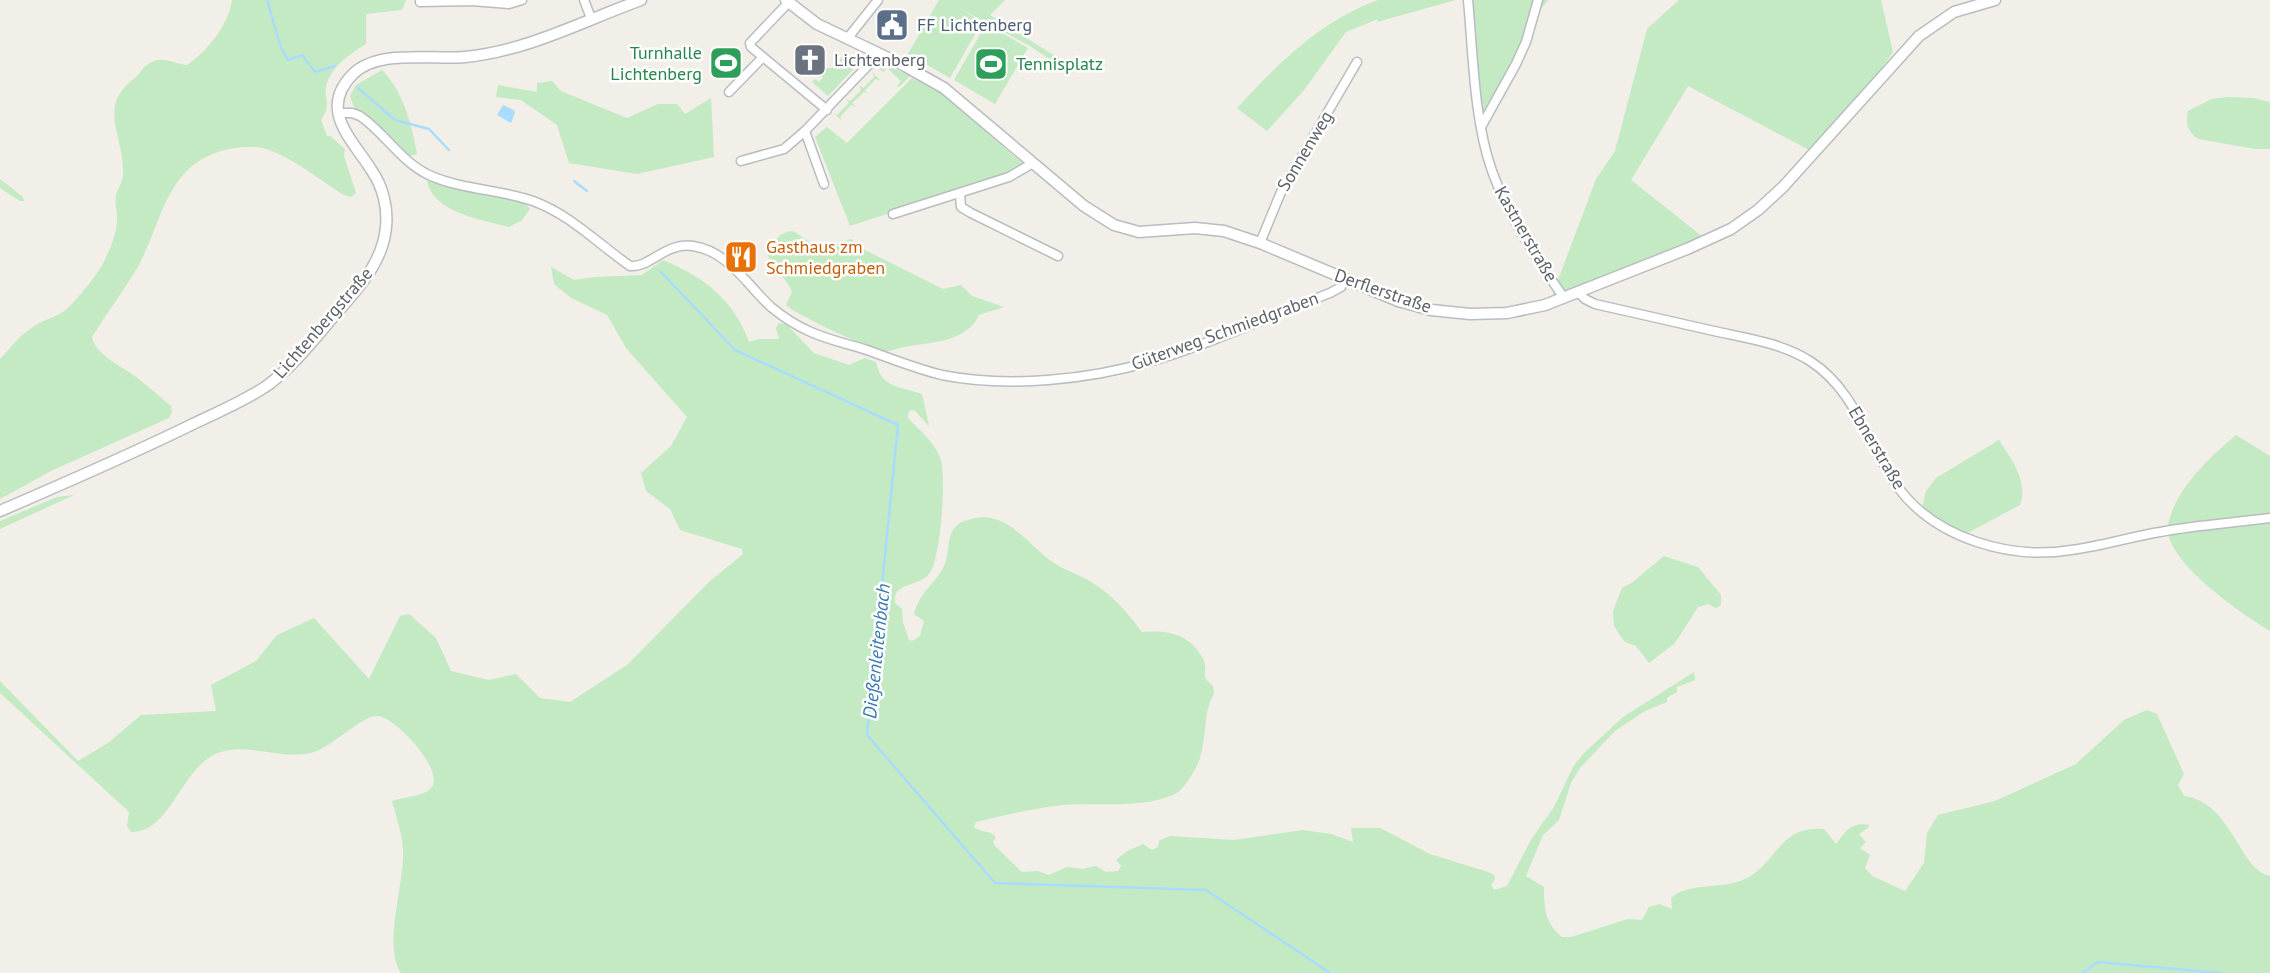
<svg xmlns="http://www.w3.org/2000/svg" width="2270" height="973" viewBox="0 0 2270 973" font-family="'PT Sans',sans-serif">
  <style>
    .green { fill: #c3eac2 }
    .water { fill: #aadcff }
    .lines { fill: none; stroke-linecap: round; stroke-linejoin: round }
    .stream { stroke: #aadcff; stroke-width: 2.5 }
    .minor-casing { stroke: #b9bdc1; stroke-width: 11 }
    .tertiary-casing { stroke: #b9bdc1; stroke-width: 13 }
    .minor { stroke: #fff; stroke-width: 8 }
    .tertiary { stroke: #fff; stroke-width: 10 }
    .labels { text-anchor: middle; stroke-width: 5; stroke-linejoin: round; paint-order: stroke }
    .service-label { font-size: 18px; fill: #4e5e75; stroke: #fff; text-anchor: start }
    .leisure-label { font-size: 18px; fill: #27864d; stroke: #fff; text-anchor: end }
    .worship-label { font-size: 18px; fill: #5b616d; stroke: #fff; text-anchor: start }
    .street-label { font-size: 18px; fill: #5e6368; stroke: #fff }
    .food-label { font-size: 18px; fill: #c56008; stroke: #fff; text-anchor: start }
    .water-label { font-size: 19px; font-style: italic; fill: #3a78b2; stroke: #fff }
  </style>
  <rect width="100%" height="100%" fill="#f1efe7"/>
  <!-- green -->
  <g class="green">
    <path d="M232,0h174l-4,10 -36,4v30c-16,10 -32,20 -39,39 -5,15 6,20 -6,37l6,16h3l15,13 -1,7 12,37 -5,4 -7,-2c-23,-14 -53,-39 -78,-46 -12,-4 -25,-2 -37,0 -65,14 -65,73 -93,121 -14,23 -30,44 -44,67 4,19 30,29 44,40 12,9 23,19 35,29l1,6 -3,6 -116,52 -53,29v-140c10,-10 17,-21 30,-30 11,-9 28,-12 37,-20 8,-7 29,-33 34,-42 7,-12 15,-31 16,-45 1,-9 -3,-18 -1,-27 2,-7 7,-13 7,-20 2,-40 -28,-68 13,-98 4,-3 6,-9 11,-12 14,-11 24,-2 40,0 20,-13 42,-41 45,-65z"/>
    <polygon points="939,0 1005,0 990,15 1063,61 1060,66 1030,46 961,9 982,22 950,78 908,54"/>
    <path d="M1378,0h78l-79,22 1,-3 -32,13 -42,58 -37,41 -30,-23c42,-45 83,-87 141,-108z"/>
    <polygon points="1471,0 1548,0 1536,15 1492,118 1484,126"/>
    <polygon points="1679,0 1881,0 1893,52 1880,71 1809,150 1688,86 1631,180 1703,237 1570,291 1552,296 1596,179 1615,151 1647,29"/>
    <polygon points="986,24 1028,48 995,104 954,80"/>
    <polygon points="845,54 861,61 828,96 812,82 815,79 819,82 823,78 819,75 825,68 832,68"/>
    <polygon points="880,62 910,76 899,87 897,86 901,81 887,68 883,72 879,68"/>
    <path d="M382,70c21,21 30,55 35,84l-7,2 -12,-12 -15,-1c-16,-13 -27,-28 -33,-47l6,-11z"/>
    <polygon points="872,72 881,81 876,79 865,90 867,94 864,92 852,103 856,107 851,105 840,117 842,121 833,112 837,115 849,103 846,99 850,101 861,90 859,85 863,88 874,77"/>
    <polygon points="912,78 943,93 1022,163 1007,175 850,226 815,137 827,127 847,143"/>
    <polygon points="552,81 561,91 627,118 658,104 677,104 685,114 711,98 714,157 637,174 569,163 557,125 521,100 496,97 498,85 537,92 537,83"/>
    <path d="M2227,97l27,1 16,4v47h-15l-57,-10c-10,-7 -13,-16 -10,-28l24,-12z"/>
    <polygon points="0,179 23,197 24,201 20,201 0,188"/>
    <path d="M427,179l97,23 6,7 -8,11 -13,7c-26,-7 -79,-15 -82,-48z"/>
    <path d="M793,231l21,14 3,6 34,-12 12,10 80,40 18,-4 11,11 32,11 -25,8c-13,28 -49,27 -75,32 -6,1 -15,5 -21,4 -12,-1 -90,-38 -97,-46l6,-13c-5,-16 -23,-22 -24,-39 5,-12 11,-21 25,-22z"/>
    <path d="M663,260c41,17 71,40 86,82l10,-3h20l-3,-11 3,-5 7,1 28,29 35,12 16,-7 11,4c5,26 23,24 46,32l7,32 -14,-15 -4,-1 -3,3v5c11,12 29,26 33,43 5,18 0,99 -12,113 -10,13 -37,8 -34,29l7,6 1,13 6,18 3,1 8,-5 4,-15 -10,-7c7,-25 23,-31 31,-50 4,-10 2,-22 7,-32 3,-7 8,-10 16,-12 38,-13 59,25 86,43 12,8 27,12 39,20 20,13 34,29 49,49 22,-2 42,0 56,19 2,4 5,6 6,10 4,13 -5,13 9,25l1,8c-13,20 -5,53 -20,77 -5,9 -12,20 -21,24 -35,15 -81,6 -118,11 -26,3 -53,10 -79,16l-2,5c7,6 16,3 22,10l-3,5 2,4 27,26 16,-1 11,4 18,-8 15,2 14,-3 10,6 12,-1 3,-5 -5,-6 11,-9 16,-7 9,6 6,-3 1,-6 11,-5 64,4 69,-10 28,4 22,8 -2,-14h29l50,26 58,18 6,3 1,4 -4,6 3,5 13,-4 25,-48 22,-31 19,-40 10,-13 40,-37 71,-45 1,8 -18,7v5l-10,6v4l-22,9 -30,20 -35,37 -9,15 -12,37 -16,15 -17,41 18,11c0,21 1,36 18,50h9l57,-18 14,1 7,-13 11,-3 12,5 -1,-11c18,-17 54,-7 78,-21 30,-18 32,-52 75,-48l12,15c9,-11 14,-23 33,-19l-1,3 -9,6 7,8 -6,6 10,7 -5,13 7,8 33,15 19,-28 3,-30 11,-18 57,-14 81,-37 48,-44 23,-10 10,4 27,60 -6,11 6,11c48,6 55,74 86,80v97h-1869c-19,-29 4,-87 2,-124 -1,-16 -7,-33 -11,-48 12,-4 32,-4 40,-14 12,-18 -37,-70 -54,-71 -16,-1 -45,30 -64,36 -30,9 -60,-8 -90,-1 -43,10 -51,82 -93,81l-4,-6 2,-14 -129,-119v-12l78,80 30,-18 33,-28 75,-4 -5,-26 45,-24 21,-26 37,-17 55,61 31,-63 9,-2 27,24 15,33 38,9 27,-6 24,24 30,4 57,-37 82,-83 34,-28 -1,-5 -62,-19 -10,-21 -24,-18 -5,-18 30,-27 16,-29 -61,-69 -19,-33 -36,-17 -17,-14 -3,-17 23,13 20,-3 48,-2z"/>
    <path d="M2236,435l34,21v175c-27,-16 -108,-71 -102,-106 7,-36 42,-68 68,-90z"/>
    <path d="M1999,440c12,19 30,42 21,65l-54,29 -32,-15 -12,-11 4,-17 10,-13z"/>
    <polygon points="74,495 0,529 0,521 57,497"/>
    <polygon points="1664,556 1698,567 1721,595 1721,605 1716,608 1708,604 1698,607 1675,643 1649,663 1636,646 1625,642 1619,634 1614,626 1613,611 1622,588 1633,582"/>
  </g>
  <!-- water -->
  <polygon class="water" points="503,105 514,110 515,113 511,123 497,115"/>
  <g class="lines">
    <!-- stream -->
    <g class="stream">
      <polyline points="267,0 281,48 288,60 302,55 315,72 335,66"/>
      <polyline points="358,88 395,120 429,129 449,150"/>
      <polyline points="574,181 587,191"/>
      <polyline points="660,271 735,350 898,425 867,735 995,883 1206,890 1330,973"/>
      <polyline points="2083,973 2098,962 2220,973"/>
    </g>
    <defs>
      <g id="minor">
        <polyline points="584,0 591,18"/>
        <path d="M1468,0c5,53 6,121 24,171 16,45 45,88 72,127"/>
        <polyline points="420,2 472,1 509,4 522,0"/>
        <polyline points="847,39 878,0"/>
        <polyline points="763,57 751,47 750,43 789,2"/>
        <polyline points="729,92 763,57 827,110"/>
        <path d="M338,113h14l8,3c25,17 41,46 69,59 33,15 70,14 104,26 38,14 64,42 97,65 20,2 35,-24 63,-20 35,5 55,40 78,61 12,10 26,19 40,25 18,8 37,12 56,18 25,9 50,19 75,25 65,13 147,5 210,-14 60,-18 119,-45 178,-68l11,-6 4,-7"/>
        <polyline points="1481,127 1516,64 1526,42 1538,0"/>
        <polyline points="805,131 824,184"/>
        <polyline points="741,161 784,149 805,131 879,54"/>
        <polyline points="960,194 961,207 971,213 1058,256"/>
        <polyline points="893,214 1009,177 1033,163"/>
        <polyline points="1260,243 1281,192 1357,62"/>
        <path d="M1579,293l6,6 10,5c40,9 80,18 119,27 32,7 68,12 96,30 47,30 58,86 90,129 38,49 111,70 171,60 30,-4 59,-13 89,-18 36,-7 73,-9 110,-14"/>
      </g>
      <g id="tertiary">
        <polyline points="786,0 817,24 905,66 944,88 1084,206 1114,225 1139,232 1195,228 1224,231 1260,243 1398,301 1431,310 1470,314 1507,313 1545,305 1687,249 1731,229 1758,210 1783,187 1919,36 1954,12 1995,0"/>
        <path d="M0,511c65,-28 130,-56 193,-87 25,-12 52,-23 75,-39 28,-21 50,-51 73,-77 21,-24 42,-48 45,-81 2,-19 -3,-40 -14,-56 -19,-31 -55,-61 -19,-97 25,-25 78,-14 112,-17 62,-6 118,-36 176,-57"/>
      </g>
    </defs>
    <!-- minor casing -->
    <use href="#minor" class="minor-casing"/>
    <!-- tertiary casing -->
    <use href="#tertiary" class="tertiary-casing"/>
    <!-- minor -->
    <use href="#minor" class="minor"/>
    <!-- tertiary -->
    <use href="#tertiary" class="tertiary"/>
  </g>
  <!-- icons -->
  <defs>
    <symbol id="civic-square" viewBox="-11 -11 22 22"><rect x="-9" y="-9" width="18" height="18" rx="4" fill="#5c6f8a" stroke="#fff"/><path d="M-.6-6.5H3V-4.5H.6V-3L4-1V1h2V6H-6V1h2V-1L-.6-3ZM-1.2 2.5V6h2.4V2.5Z" fill="#fff"/></symbol>
    <symbol id="church-square" viewBox="-11 -11 22 22"><rect x="-9" y="-9" width="18" height="18" rx="4" fill="#6b7280" stroke="#fff"/><path d="M-1.2-6h2.4v3.5h3.3v2.4h-3.3V6h-2.4V-.1h-3.3v-2.4h3.3Z" fill="#fff"/></symbol>
    <symbol id="stadium-square" viewBox="-11 -11 22 22"><rect x="-9" y="-9" width="18" height="18" rx="4" fill="#2e9e5b" stroke="#fff"/><path d="M0-5a6.5 5 0 1 0 0 10a6.5 5 0 1 0 0-10ZM-3.5-1.8h7v3.6h-7Z" fill="#fff"/></symbol>
    <symbol id="restaurant-square" viewBox="-11 -11 22 22"><rect x="-9" y="-9" width="18" height="18" rx="4" fill="#e8710a" stroke="#fff"/><path d="M-5-6h1v4h1v-4h1v4h1v-4h1v5L-1.5 .5V6h-2V.5L-5-1ZM5-6V6H3V1.5H1.5Q1.5-4 5-6Z" fill="#fff"/></symbol>
  </defs>
  <g fill-rule="evenodd">
    <use href="#civic-square" x="873" y="6" width="38" height="38"/>
    <use href="#church-square" x="791" y="41" width="38" height="38"/>
    <use href="#stadium-square" x="707" y="44" width="38" height="38"/>
    <use href="#stadium-square" x="972" y="45" width="38" height="38"/>
    <use href="#restaurant-square" x="722" y="238" width="38" height="38"/>
  </g>
  <g class="labels">
    <!-- service labels -->
    <g class="service-label">
      <text x="917" y="31">FF Lichtenberg</text>
    </g>
    <!-- leisure labels -->
    <g class="leisure-label">
      <text x="702" y="59">Turnhalle<tspan x="702" dy="21">Lichtenberg</tspan></text>
      <text x="1016" y="70" text-anchor="start">Tennisplatz</text>
    </g>
    <!-- worship labels -->
    <g class="worship-label">
      <text x="834" y="66">Lichtenberg</text>
    </g>
    <!-- street labels -->
    <g class="street-label">
      <text transform="translate(1305 151) rotate(-59)" y="6">Sonnenweg</text>
      <text transform="translate(1526 234) rotate(60)" y="6">Kastnerstraße</text>
      <text transform="translate(1383 291) rotate(19)" y="6">Derflerstraße</text>
      <text transform="translate(323 323) rotate(-49)" y="6">Lichtenbergstraße</text>
      <text transform="translate(1225 331) rotate(-20)" y="6">Güterweg Schmiedgraben</text>
      <text transform="translate(1877 448) rotate(59)" y="6">Ebnerstraße</text>
    </g>
    <!-- food labels -->
    <g class="food-label">
      <text x="766" y="253">Gasthaus zm<tspan x="766" dy="21">Schmiedgraben</tspan></text>
    </g>
    <!-- water labels -->
    <g class="water-label">
      <text transform="translate(876 651) rotate(-84)" y="7">Dießenleitenbach</text>
    </g>
  </g>
</svg>
